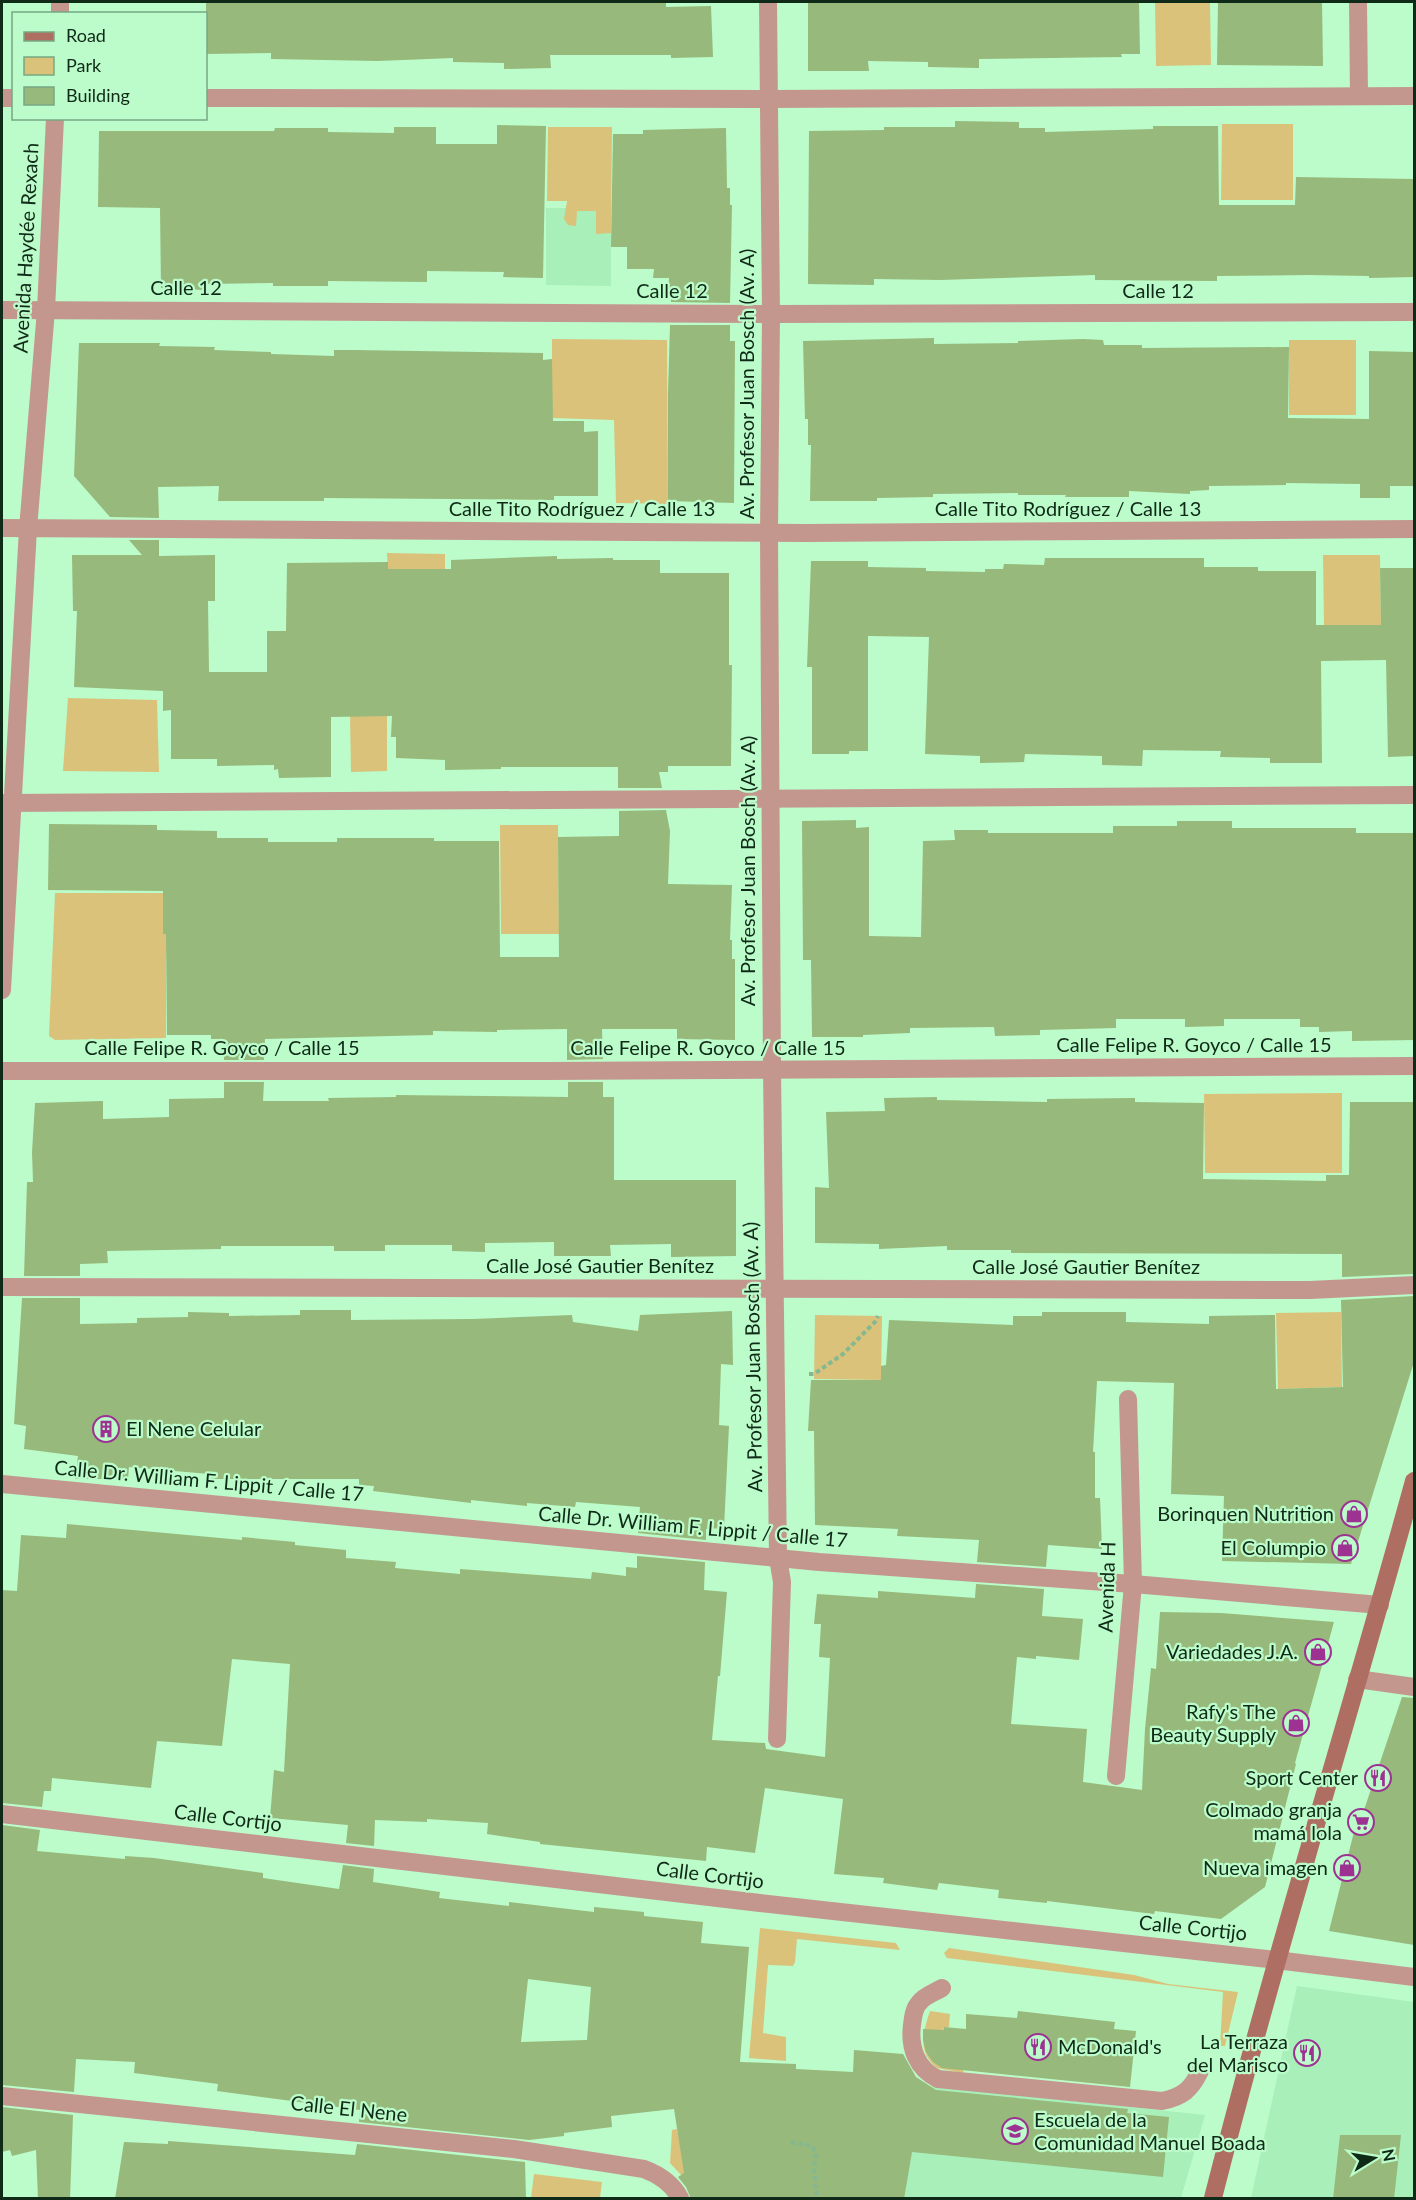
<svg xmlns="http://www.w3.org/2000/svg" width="1416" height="2200" viewBox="0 0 1416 2200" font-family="Lato,sans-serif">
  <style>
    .built { fill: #a8efba }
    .green { fill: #dac27b }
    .building { fill: #97b97b; fill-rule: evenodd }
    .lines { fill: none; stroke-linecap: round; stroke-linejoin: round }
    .path { stroke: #83b890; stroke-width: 4; stroke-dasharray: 4.5 3; stroke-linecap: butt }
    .lane { stroke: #c4978e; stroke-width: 18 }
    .street { stroke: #c4978e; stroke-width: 18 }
    .secondary { stroke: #af6e62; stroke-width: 18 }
    .labels { text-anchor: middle; stroke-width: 4.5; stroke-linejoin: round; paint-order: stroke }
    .street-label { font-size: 20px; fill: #102a18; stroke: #bbfcca }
    .poi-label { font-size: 20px; fill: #102a18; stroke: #bbfcca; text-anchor: end }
  </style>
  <rect width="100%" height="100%" fill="#bbfcca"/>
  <!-- built -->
  <g class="built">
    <polygon points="546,208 611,208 611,286 546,285"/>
    <polygon points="1297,1986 1414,2002 1414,2198 1251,2198"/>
    <polygon points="836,2076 1205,2115 1181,2198 824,2198"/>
  </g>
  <!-- green -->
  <g class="green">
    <polygon points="1155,2 1210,2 1211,65 1156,66"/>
    <polygon points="1222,124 1293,124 1293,200 1221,200"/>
    <polygon points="548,127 612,127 611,233 596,234 596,211 577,211 576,226 568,225 564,219 567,201 547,201"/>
    <polygon points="552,339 667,340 668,504 616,503 614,420 552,418"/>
    <rect x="1289" y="340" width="67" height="75"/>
    <polygon points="387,553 445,554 445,612 431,569 388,569"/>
    <polygon points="1323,555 1380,555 1381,625 1324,625"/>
    <polygon points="68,698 157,700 159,772 63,771"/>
    <polygon points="350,716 387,716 387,771 351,772"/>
    <polygon points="500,825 558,825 559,934 501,934"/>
    <polygon points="55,893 163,893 164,934 210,934 166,953 166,1038 55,1040 49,1036"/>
    <polygon points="1342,1093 1342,1173 1205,1173 1204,1094"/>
    <polygon points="1341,1312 1342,1387 1278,1389 1276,1313"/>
    <polygon points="815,1315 882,1316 881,1380 814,1379"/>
    <polygon points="760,1928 896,1943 900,1950 797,1939 795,1962 793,1966 768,1965 763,2033 786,2037 786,2061 749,2058"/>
    <polygon points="949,1948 1134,1975 1168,1984 1238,1992 1225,2046 1220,2046 1223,1992 947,1958 944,1953"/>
    <path d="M930,2011l20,3 -1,13h-5l-4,33 25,3 -2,10 -26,-5c-20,-16 -14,-36 -7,-57z"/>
    <polygon points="677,2129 687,2175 682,2176 670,2163 672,2130"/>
    <polygon points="534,2174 602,2182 600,2198 531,2198"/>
  </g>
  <!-- building -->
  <g class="building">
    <polygon points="206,2 666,2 666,7 711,6 713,57 671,58 671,55 550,55 551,68 504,69 504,63 453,62 453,58 378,61 271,59 271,53 206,54"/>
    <polygon points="808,2 1139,2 1140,54 1121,54 1122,57 979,59 979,68 928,67 928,62 868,61 869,71 808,71"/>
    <polygon points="1218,2 1322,2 1323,66 1217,65"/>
    <polygon points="955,121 1019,122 1019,128 1045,128 1045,132 1153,129 1153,126 1218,126 1219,205 1295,205 1296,177 1414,179 1414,277 1369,278 1369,276 1309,275 1217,276 1217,281 1095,280 1095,275 940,280 874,279 874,285 808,284 809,131 884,130 884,127 955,127"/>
    <polygon points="497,125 546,126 543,278 503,277 504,272 427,271 427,282 328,281 328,286 273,286 273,283 204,284 204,290 161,288 160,208 98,207 99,131 274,131 275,128 328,128 328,132 394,133 394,127 436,127 436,144 497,144"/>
    <polygon points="726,128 727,188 730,188 730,205 732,205 730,303 671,302 671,292 668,292 669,278 653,278 654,269 627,269 627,247 611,247 613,134 643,134 643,130"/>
    <polygon points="670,325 730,325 730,341 735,341 734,503 668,501 668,394"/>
    <polygon points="934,338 934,344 1018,343 1018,341 1083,339 1103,340 1104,345 1142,345 1142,348 1289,347 1288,418 1369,419 1369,351 1414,352 1414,486 1390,486 1390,498 1360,498 1360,484 1286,483 1286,485 1209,486 1209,490 1190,491 1190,494 1129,491 1129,497 1065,497 1066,495 1018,495 1018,493 933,494 933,497 877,498 877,501 810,501 811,445 808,445 808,419 805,419 803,341"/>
    <polygon points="79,343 160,343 159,346 215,347 214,350 271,352 271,354 334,356 334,350 354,350 543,353 543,360 552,359 553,421 584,421 584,432 598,431 598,496 554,496 554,500 324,498 324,501 218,501 219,486 158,487 159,518 110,517 74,476"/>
    <polygon points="129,540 159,540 159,556 215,555 215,601 208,601 209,672 267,672 267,631 286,631 287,563 388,562 388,569 451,569 451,560 557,556 557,559 613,558 613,560 660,560 660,573 729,573 729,665 732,665 731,766 668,766 668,772 659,772 662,788 618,788 618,767 501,767 501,769 445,770 445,760 396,758 396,737 391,737 392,716 331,717 331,777 279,778 278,769 274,770 274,765 217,766 217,759 171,759 171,710 163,711 163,691 74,687 77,611 73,611 72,555 142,555"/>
    <polygon points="1045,558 1204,558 1204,567 1258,567 1258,571 1316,571 1316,625 1381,625 1380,568 1414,568 1414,756 1388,757 1386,660 1321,661 1322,763 1270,763 1270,758 1220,757 1221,751 1143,750 1142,766 1102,765 1102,756 1025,754 1024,762 980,763 980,756 925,754 929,637 868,636 868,751 849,751 849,754 812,754 812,667 807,667 811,561 868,561 868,567 926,568 926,571 985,572 985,569 1003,569 1004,564 1044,565"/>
    <polygon points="666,810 670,831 668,884 732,885 730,940 732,940 732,959 735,959 735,1040 677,1039 677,1029 602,1029 603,1059 567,1060 567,1029 497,1030 497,1032 433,1031 433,1035 265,1039 264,1060 224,1060 224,1039 211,1039 211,1035 167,1035 166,934 163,934 163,891 48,890 49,824 157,825 157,830 217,831 217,838 268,838 268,842 337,842 337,838 434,838 434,841 499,841 500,957 559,957 558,837 619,836 619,811"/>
    <polygon points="856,820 856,828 869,827 869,936 921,937 923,841 955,840 954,830 988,830 988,833 1113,833 1113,826 1177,826 1177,821 1232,821 1232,828 1356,828 1356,833 1414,833 1414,1040 1352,1041 1352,1031 1319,1032 1319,1027 1300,1027 1300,1019 1224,1019 1224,1026 1185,1027 1185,1019 1116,1019 1116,1028 1040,1030 1040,1035 995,1036 994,1027 910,1028 910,1033 863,1035 863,1037 812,1037 811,960 803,960 802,821"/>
    <polygon points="224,1082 264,1082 263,1101 329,1101 328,1098 396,1097 396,1095 568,1097 568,1082 603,1082 603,1097 614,1097 614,1180 736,1180 736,1256 671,1257 671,1244 610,1245 611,1256 554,1256 554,1242 485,1243 485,1252 452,1251 452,1245 385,1245 385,1251 334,1251 334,1246 221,1246 221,1249 107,1251 108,1263 80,1264 80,1276 24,1276 27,1182 33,1182 32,1152 35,1103 103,1101 103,1119 169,1117 169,1099 224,1098"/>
    <polygon points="937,1097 937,1100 1047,1102 1047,1099 1135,1098 1135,1102 1204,1103 1203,1179 1326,1181 1326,1175 1349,1175 1350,1102 1414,1102 1414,1274 1342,1277 1342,1254 1011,1253 1011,1250 947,1250 947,1246 879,1249 879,1244 815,1243 815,1187 829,1188 826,1112 885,1111 884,1098"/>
    <polygon points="1414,1296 1414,1362 1351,1564 1222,1561 1224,1496 1171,1494 1174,1383 1097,1381 1093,1452 1095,1452 1095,1498 1100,1498 1102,1549 1048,1545 1046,1567 977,1562 979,1540 897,1536 898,1529 815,1525 814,1431 808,1431 811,1380 881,1380 881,1366 886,1365 889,1320 1013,1325 1013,1316 1042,1316 1042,1312 1126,1312 1126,1322 1209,1324 1209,1316 1275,1315 1276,1389 1343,1387 1341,1300"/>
    <polygon points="22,1298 80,1298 80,1324 137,1323 137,1318 188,1317 188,1312 229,1313 229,1316 300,1315 300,1310 351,1310 351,1320 473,1319 572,1315 573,1322 638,1331 640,1315 732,1311 733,1365 721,1364 719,1425 729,1426 724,1528 706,1529 706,1540 638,1533 640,1507 576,1502 575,1507 527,1503 527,1506 471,1500 471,1503 373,1491 374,1486 359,1485 359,1479 210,1479 209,1474 129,1467 128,1479 75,1479 78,1456 24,1449 26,1426 14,1424"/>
    <polygon points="67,1524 242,1540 242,1537 295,1542 295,1545 346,1550 346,1558 396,1562 395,1568 460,1574 460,1569 591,1579 592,1572 626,1576 626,1567 637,1568 637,1556 705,1562 704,1590 727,1592 720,1676 718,1676 712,1740 765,1743 766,1749 825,1757 830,1658 819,1657 821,1624 814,1624 817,1594 878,1598 878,1591 975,1598 976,1584 1044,1589 1042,1616 1083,1619 1079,1660 1036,1656 1036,1659 1017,1657 1011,1724 1087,1729 1083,1782 1142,1790 1145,1729 1151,1668 1156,1669 1160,1612 1221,1613 1334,1622 1295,1763 1296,1764 1265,1887 1221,1919 1155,1911 1154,1914 1047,1901 1047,1903 998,1898 999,1890 939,1883 937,1890 883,1883 884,1878 834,1874 843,1799 765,1788 755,1853 707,1847 706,1861 540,1844 540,1842 487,1834 488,1823 427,1819 427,1822 375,1820 374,1846 346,1843 348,1825 270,1818 274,1770 284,1772 290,1664 232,1659 222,1746 157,1741 151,1788 52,1778 51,1791 44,1791 42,1807 2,1803 2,1590 17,1591 21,1535 66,1538"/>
    <polygon points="1402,1697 1414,1698 1414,1945 1329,1931 1359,1812 1363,1813"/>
    <path d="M2,1825l38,5 -3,21 88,8v-3l29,2 109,15v5l76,11 4,-24 31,4 -1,13 67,10 -1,6 70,8v-4l85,10v-5l50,5v4l59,6 -2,21 48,4 -9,115 56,2v5l57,3 1,-22 49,4 13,23 20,13 192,19 -1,4 42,4 -6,60 -251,-25 -8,47h-213l-5,-12 -8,-10 6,-4 -10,-64 -63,7 1,11 -48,6v3l-35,4 -170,-18 1,-12 -143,-19 1,-7 -84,-11 1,-11 -59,-3 -2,33 -72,-7zM528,1979l63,8 -4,53 -66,2z"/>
    <polygon points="1018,2011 1115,2022 1114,2029 1136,2031 1130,2087 942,2068 933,2062 926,2052 923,2040 923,2029 944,2030 944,2027 966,2029 966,2014 1017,2018"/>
    <polygon points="2,2107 73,2115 70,2199 38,2199 36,2150 12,2156 10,2150 2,2152"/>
    <polygon points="1340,2135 1401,2135 1394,2199 1333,2199"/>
    <polygon points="168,2141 355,2155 357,2144 525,2162 526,2199 115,2199 124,2142 168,2144"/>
  </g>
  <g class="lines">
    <!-- path -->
    <g class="path">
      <polyline points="809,1374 814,1374 843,1354 875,1322 878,1316"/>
      <polyline points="791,2142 812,2146 816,2154 814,2167 817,2198"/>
    </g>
    <!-- lane -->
    <path class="lane" d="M942,1988c-8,5 -17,7 -23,15 -5,5 -6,14 -7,22 -3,23 5,44 26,54l224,22c20,-4 29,-11 38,-30"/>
    <!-- street -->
    <g class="street">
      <polyline points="768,2 771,314 769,533 772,1070 778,1558 782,1582 777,1739"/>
      <polyline points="1358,2 1359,95"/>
      <polyline points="60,14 60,2"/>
      <polyline points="2,98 14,98"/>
      <polyline points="206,98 768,99 1414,96"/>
      <polyline points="2,310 771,314 1414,312"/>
      <polyline points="2,528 806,533 1414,529"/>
      <polyline points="2,803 1414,795"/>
      <polyline points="2,990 28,529 46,310 55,118"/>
      <polyline points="2,1071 548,1071 1414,1066"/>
      <polyline points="2,1287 1310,1290 1414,1285"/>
      <polyline points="2,1484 819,1562 1133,1584 1380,1605"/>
      <polyline points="1357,1679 1414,1687"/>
      <polyline points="1116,1776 1133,1584 1128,1399"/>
      <polyline points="2,1814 760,1903 1276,1960 1414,1977"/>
      <path d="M2,2096l512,53 130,20c16,6 28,14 36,29"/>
    </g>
    <!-- secondary -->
    <path class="secondary" d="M1213,2198c61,-240 135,-477 201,-717"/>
  </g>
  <!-- icons -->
  <defs>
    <symbol id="building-ring" viewBox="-11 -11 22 22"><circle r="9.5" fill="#bbfcca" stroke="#9d3293" stroke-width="1.5"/><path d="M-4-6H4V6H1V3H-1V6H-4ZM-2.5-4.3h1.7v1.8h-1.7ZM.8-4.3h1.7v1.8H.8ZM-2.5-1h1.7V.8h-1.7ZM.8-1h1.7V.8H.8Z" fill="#9d3293"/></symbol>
    <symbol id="shop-ring" viewBox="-11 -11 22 22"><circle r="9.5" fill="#bbfcca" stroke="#9d3293" stroke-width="1.5"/><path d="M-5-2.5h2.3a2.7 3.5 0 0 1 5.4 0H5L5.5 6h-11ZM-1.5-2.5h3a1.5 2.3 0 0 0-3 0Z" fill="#9d3293"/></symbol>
    <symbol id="restaurant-ring" viewBox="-11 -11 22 22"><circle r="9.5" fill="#bbfcca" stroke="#9d3293" stroke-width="1.5"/><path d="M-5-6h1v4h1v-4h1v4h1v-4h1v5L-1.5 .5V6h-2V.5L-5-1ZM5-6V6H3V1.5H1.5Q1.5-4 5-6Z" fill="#9d3293"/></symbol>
    <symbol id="supermarket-ring" viewBox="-11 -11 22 22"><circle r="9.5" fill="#bbfcca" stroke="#9d3293" stroke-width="1.5"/><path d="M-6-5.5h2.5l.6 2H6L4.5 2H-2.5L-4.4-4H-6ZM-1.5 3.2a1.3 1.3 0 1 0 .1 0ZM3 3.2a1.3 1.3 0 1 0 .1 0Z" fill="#9d3293"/></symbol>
    <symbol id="school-ring" viewBox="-11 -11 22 22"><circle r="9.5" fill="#bbfcca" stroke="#9d3293" stroke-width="1.5"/><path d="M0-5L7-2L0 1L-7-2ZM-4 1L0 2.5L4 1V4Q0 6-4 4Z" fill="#9d3293"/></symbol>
  </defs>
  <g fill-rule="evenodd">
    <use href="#building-ring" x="91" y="1414" width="30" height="30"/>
    <use href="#shop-ring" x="1339" y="1499" width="30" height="30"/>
    <use href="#shop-ring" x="1330" y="1533" width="30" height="30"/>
    <use href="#shop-ring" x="1303" y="1637" width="30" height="30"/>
    <use href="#shop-ring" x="1281" y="1708" width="30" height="30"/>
    <use href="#restaurant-ring" x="1363" y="1763" width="30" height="30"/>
    <use href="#supermarket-ring" x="1346" y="1807" width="30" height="30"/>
    <use href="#shop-ring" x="1332" y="1853" width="30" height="30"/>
    <use href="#restaurant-ring" x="1023" y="2032" width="30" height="30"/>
    <use href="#restaurant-ring" x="1292" y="2038" width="30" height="30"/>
    <use href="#school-ring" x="1000" y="2116" width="30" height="30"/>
  </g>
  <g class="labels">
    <!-- street labels -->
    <g class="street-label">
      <text transform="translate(26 248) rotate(-87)" y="7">Avenida Haydée Rexach</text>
      <text x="186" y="295">Calle 12</text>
      <text x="672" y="298">Calle 12</text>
      <text x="1158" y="298">Calle 12</text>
      <text transform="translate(747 384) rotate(-90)" y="7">Av. Profesor Juan Bosch (Av. A)</text>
      <text x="582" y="516">Calle Tito Rodríguez / Calle 13</text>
      <text x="1068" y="516">Calle Tito Rodríguez / Calle 13</text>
      <text transform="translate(748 871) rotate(-90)" y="7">Av. Profesor Juan Bosch (Av. A)</text>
      <text x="1194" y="1052">Calle Felipe R. Goyco / Calle 15</text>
      <text x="222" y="1055">Calle Felipe R. Goyco / Calle 15</text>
      <text x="708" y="1055">Calle Felipe R. Goyco / Calle 15</text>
      <text x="600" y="1273">Calle José Gautier Benítez</text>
      <text x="1086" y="1274">Calle José Gautier Benítez</text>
      <text transform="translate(753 1357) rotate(-91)" y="7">Av. Profesor Juan Bosch (Av. A)</text>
      <text transform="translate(209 1481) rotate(5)" y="7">Calle Dr. William F. Lippit / Calle 17</text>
      <text transform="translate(693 1527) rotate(5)" y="7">Calle Dr. William F. Lippit / Calle 17</text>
      <text transform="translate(1107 1587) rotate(-88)" y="7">Avenida H</text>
      <text transform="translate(228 1818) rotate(7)" y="7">Calle Cortijo</text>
      <text transform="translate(710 1875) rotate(7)" y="7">Calle Cortijo</text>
      <text transform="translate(1193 1928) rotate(6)" y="7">Calle Cortijo</text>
      <text transform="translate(349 2109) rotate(6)" y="7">Calle El Nene</text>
    </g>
    <!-- poi labels -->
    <g class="poi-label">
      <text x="126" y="1436" text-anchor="start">El Nene Celular</text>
      <text x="1334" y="1521">Borinquen Nutrition</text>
      <text x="1326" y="1555">El Columpio</text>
      <text x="1298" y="1659">Variedades J.A.</text>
      <text x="1276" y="1719">Rafy's The<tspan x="1276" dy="23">Beauty Supply</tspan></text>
      <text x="1358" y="1785">Sport Center</text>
      <text x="1342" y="1817">Colmado granja<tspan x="1342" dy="23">mamá lola</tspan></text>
      <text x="1328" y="1875">Nueva imagen</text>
      <text x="1288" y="2049">La Terraza<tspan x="1288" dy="23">del Marisco</tspan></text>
      <text x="1058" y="2054" text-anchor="start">McDonald's</text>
      <text x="1034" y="2127" text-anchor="start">Escuela de la<tspan x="1034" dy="23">Comunidad Manuel Boada</tspan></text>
    </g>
  </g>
  <!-- border -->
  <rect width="1416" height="2200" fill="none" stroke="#102a18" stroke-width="6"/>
  <!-- legend -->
  <rect x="12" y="12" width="195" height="108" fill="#bbfcca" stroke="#77a883" stroke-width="1.5"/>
  <rect x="24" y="32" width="30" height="9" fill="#af6e62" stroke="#77a883" stroke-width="1.5"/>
  <text x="66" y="42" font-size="18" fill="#102a18">Road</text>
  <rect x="24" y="57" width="30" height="18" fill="#dac27b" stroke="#77a883" stroke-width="1.5"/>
  <text x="66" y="72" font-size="18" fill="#102a18">Park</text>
  <rect x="24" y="87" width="30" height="18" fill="#97b97b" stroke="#77a883" stroke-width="1.5"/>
  <text x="66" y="102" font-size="18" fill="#102a18">Building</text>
  <!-- north arrow -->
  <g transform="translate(1374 2158) rotate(79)" stroke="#bbfcca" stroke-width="4.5" paint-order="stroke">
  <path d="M0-4.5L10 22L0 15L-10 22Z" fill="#102a18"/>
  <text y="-9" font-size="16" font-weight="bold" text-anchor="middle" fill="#102a18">N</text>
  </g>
</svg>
